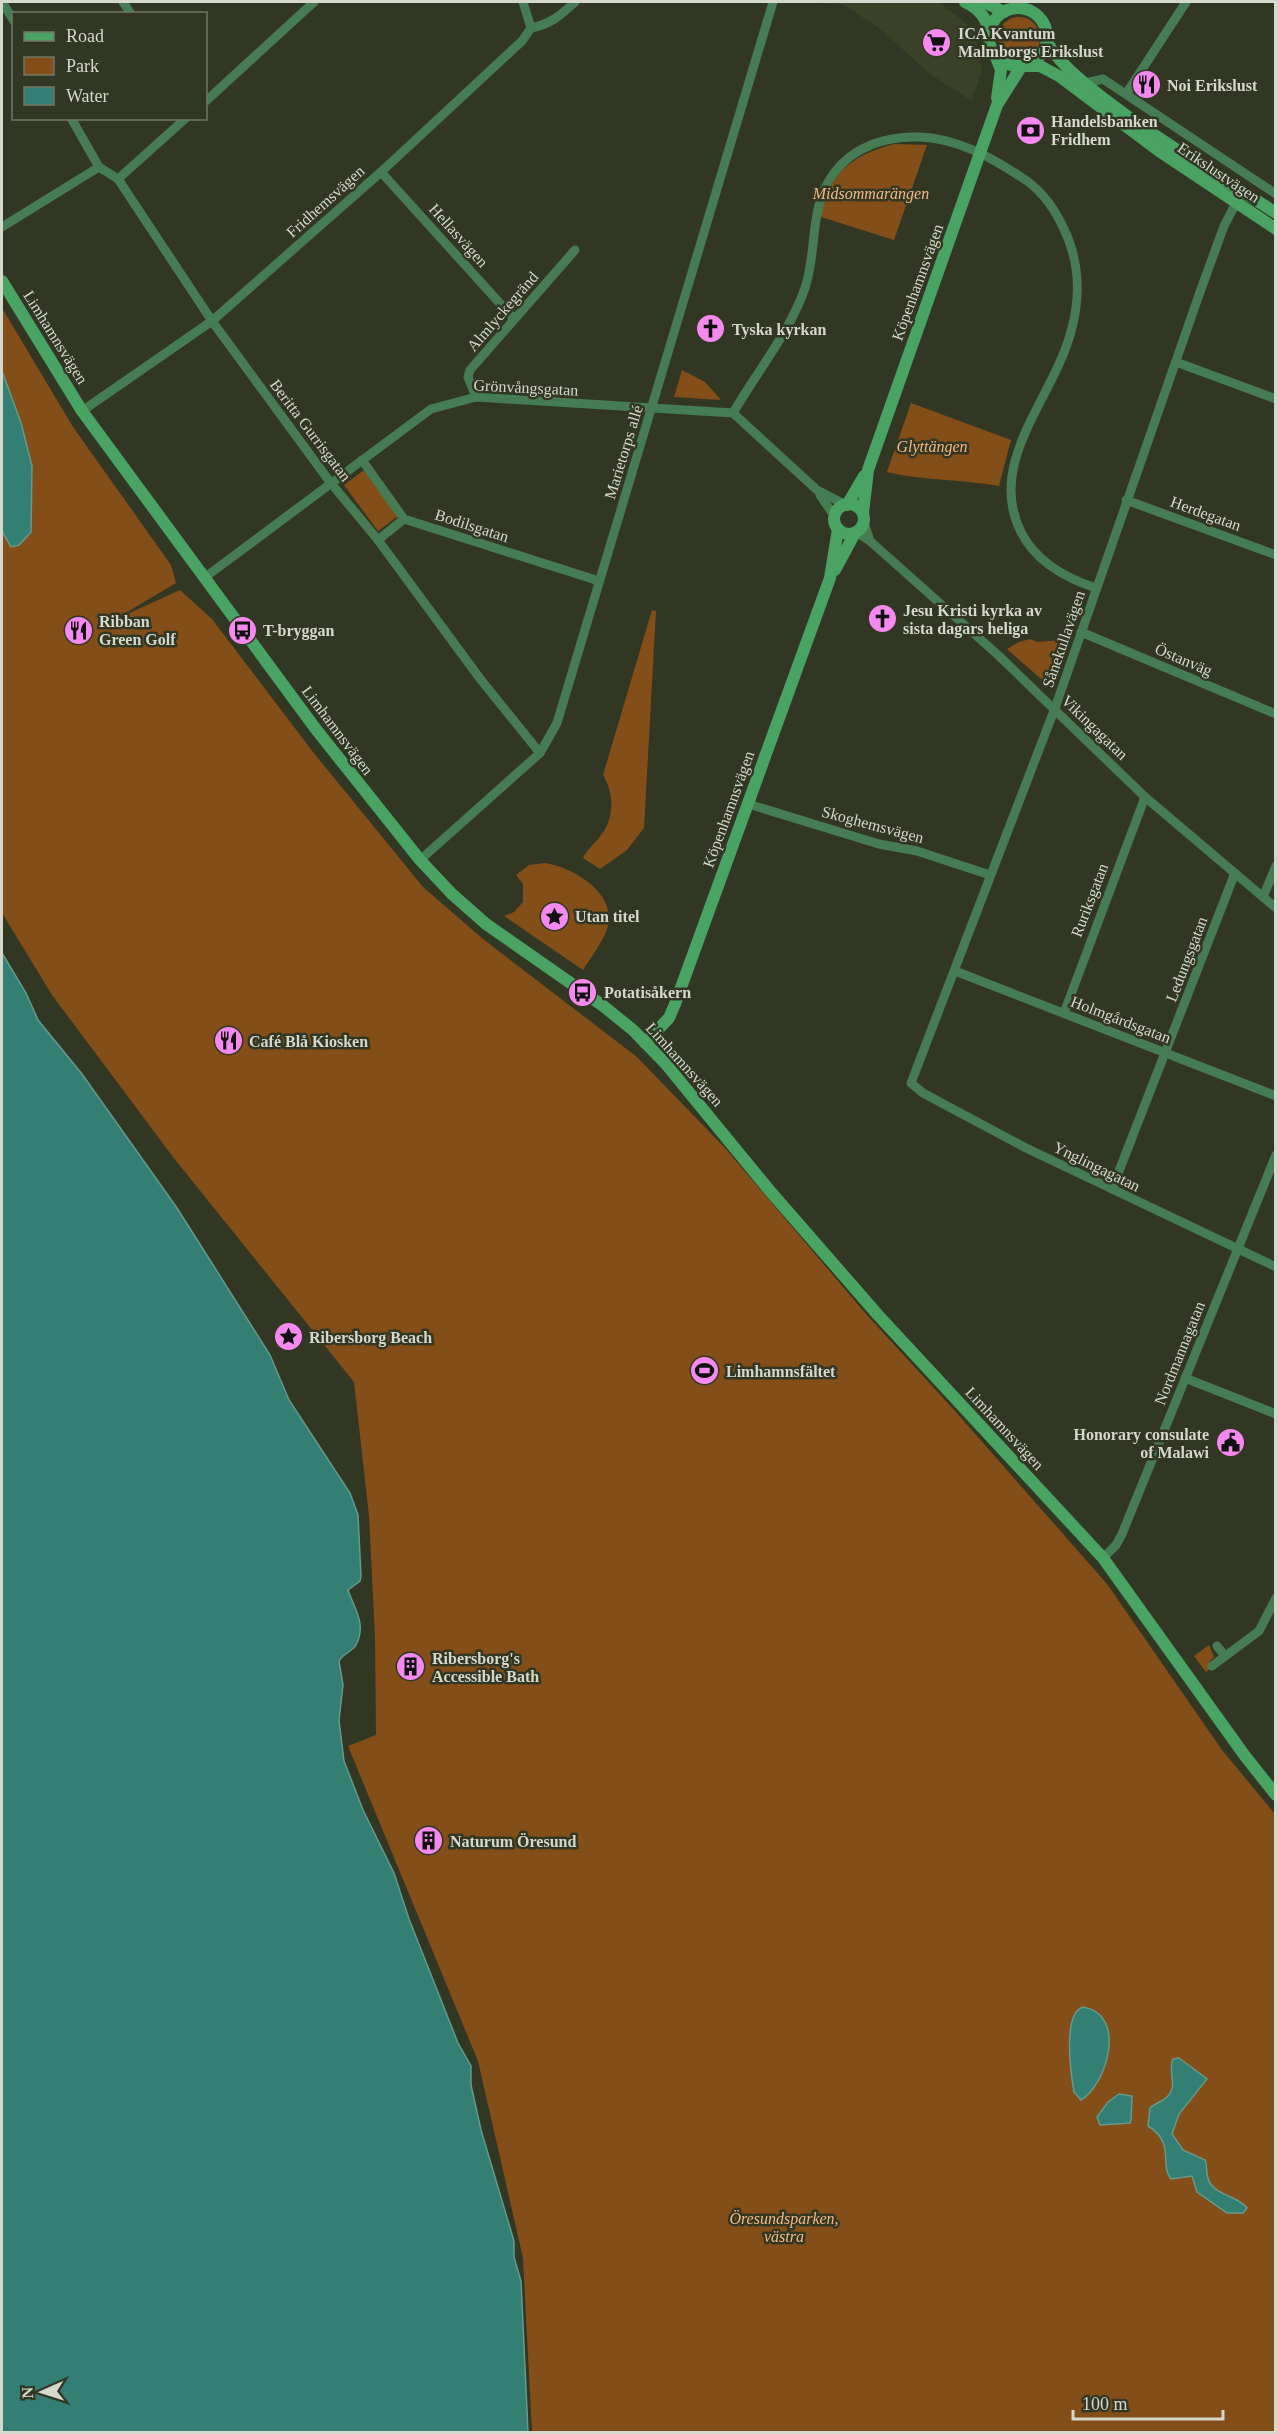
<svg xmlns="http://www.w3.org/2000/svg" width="1277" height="2434" viewBox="0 0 1277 2434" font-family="Georgia,serif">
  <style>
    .built { fill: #3a4126 }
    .green { fill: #844e19 }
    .water { fill: #337f73; stroke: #649a8e; stroke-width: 1.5 }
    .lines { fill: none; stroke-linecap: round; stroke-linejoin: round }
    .street { stroke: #467c54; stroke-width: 9 }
    .secondary { stroke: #49a363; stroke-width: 12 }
    .labels { text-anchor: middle; stroke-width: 5; stroke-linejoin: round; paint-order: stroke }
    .poi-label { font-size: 16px; font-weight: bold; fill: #d5d8cc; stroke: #323723; text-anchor: start }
    .street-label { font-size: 16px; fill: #d5d8cc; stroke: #323723 }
    .park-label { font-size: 16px; font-style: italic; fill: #f4b786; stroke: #323723 }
  </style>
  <rect width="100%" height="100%" fill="#323723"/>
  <!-- built -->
  <polygon class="built" points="791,2 939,2 968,25 974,34 982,69 972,101 930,74 879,28 842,4"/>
  <!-- green -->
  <g class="green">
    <circle cx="1019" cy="38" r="21"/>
    <path d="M894,144l33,1 -33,95 -76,-24c16,-45 30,-59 76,-72z"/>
    <polygon points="2,308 73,427 171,565 176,583 112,621 180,590 212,619 313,752 423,887 483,939 637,1057 725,1148 866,1314 955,1411 1107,1584 1222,1750 1275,1814 1275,2432 532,2432 523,2258 478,2061 348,1746 376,1735 375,1636 369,1516 354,1382 173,1157 52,995 2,913"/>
    <polygon points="682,370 705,382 721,400 674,397"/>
    <path d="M911,403l100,37 -12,46c-38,-7 -75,-5 -112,-14z"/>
    <polygon points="364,470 398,516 378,531 344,485"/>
    <path d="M652,610l4,1 -12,217 -17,22 -27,19 -17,-11c5,-10 12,-14 18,-23 14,-17 13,-42 2,-60z"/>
    <polygon points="1030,639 1037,642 1062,640 1047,684 1007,649 1019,642"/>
    <path d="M545,863c27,4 71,29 63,63 -4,15 -17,31 -25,44l-79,-54 10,-4 9,-10v-18l-7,-9 13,-10z"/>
    <polygon points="1209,1645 1214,1657 1209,1662 1211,1668 1206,1672 1194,1656"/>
  </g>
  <!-- water -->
  <g class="water">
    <polygon points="2,371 21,423 32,466 31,532 19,545 11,547 2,531"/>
    <path d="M2,953l24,40 12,27 44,54 95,134 93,147 19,45 61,93 8,22 3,61 -1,5 -12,9c6,18 19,34 8,55 -4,7 -13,8 -17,16l4,24 -4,35 5,41 19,49 31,63 15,46 49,124 13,23v19l10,45 33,111v16l7,24 7,151h-526z"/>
    <path d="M1083,2007c44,7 25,76 -2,93l-7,-8c-3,-18 -12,-78 9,-85z"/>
    <path d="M1179,2058l28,21 -28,35 -7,20 11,16 22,10c3,7 0,15 5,23 8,13 28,13 37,25l-4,5h-16l-30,-21 -5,-16 -21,3c-12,-14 5,-36 -23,-53l2,-18c5,-5 12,-6 17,-11 12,-12 0,-25 6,-38z"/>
    <polygon points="1119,2094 1132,2096 1131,2120 1130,2123 1100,2125 1097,2117 1108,2102"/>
  </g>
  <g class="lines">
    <!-- street -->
    <g class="street">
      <polyline points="2,2 14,21"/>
      <polyline points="123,2 131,14"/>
      <polyline points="523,2 531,28"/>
      <path d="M531,28c20,-4 30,-13 44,-26"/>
      <polyline points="1086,83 1103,79 1276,194"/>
      <polyline points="1126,94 1186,2"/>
      <polyline points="206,101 314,2"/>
      <polyline points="71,118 99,167 118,179 212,321 330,482 378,540 481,680 540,753"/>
      <polyline points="381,172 514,319"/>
      <polyline points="118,179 186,118"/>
      <polyline points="1236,203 1224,226 1200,292 1055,708 911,1083 923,1093 1026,1148 1276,1267"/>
      <polyline points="2,227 99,167"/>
      <polyline points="1176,362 1276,399"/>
      <polyline points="476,397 468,377 470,370 575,250"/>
      <polyline points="82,411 212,321 381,172 522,41 531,28"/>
      <path d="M733,413c22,-38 58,-83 72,-125 13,-39 3,-80 29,-115 20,-27 53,-37 85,-36 37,1 72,20 102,40 20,12 32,29 42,50 17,34 18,72 7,108 -18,64 -84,128 -49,197 15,30 44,46 75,56"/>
      <polyline points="362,460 404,519 599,581"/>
      <polyline points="820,495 835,517"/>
      <polyline points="1126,500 1276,555"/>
      <polyline points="864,523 870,541"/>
      <polyline points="856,532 870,541 998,655 1145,797 1276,908"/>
      <polyline points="378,540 404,519"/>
      <polyline points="204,578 431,409 476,397 733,413 817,490 846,505"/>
      <polyline points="1081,632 1276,714"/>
      <polyline points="748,804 879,844 917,851 990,875"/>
      <polyline points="420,860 540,753 557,723 773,2"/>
      <polyline points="1263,897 1276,866"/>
      <polyline points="955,971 1276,1096"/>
      <polyline points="1064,1013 1145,797"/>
      <polyline points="1112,1189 1235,873"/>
      <polyline points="1185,1378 1276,1414"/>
      <polyline points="1103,1558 1116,1545 1122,1534 1276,1155"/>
      <polyline points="1217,1646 1225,1656"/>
      <polyline points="1212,1666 1259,1631 1276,1598"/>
    </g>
    <!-- secondary -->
    <g class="secondary">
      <path d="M965,2c13,6 23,16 24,32"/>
      <polyline points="984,2 1004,12"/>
      <circle cx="1018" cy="37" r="29"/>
      <path d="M1047,41c18,45 182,141 229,172"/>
      <polyline points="996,57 1001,70 997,98"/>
      <polyline points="1026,66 1040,66 1059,76 1159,151 1276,229"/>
      <polyline points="2,281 82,411 315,728 420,860 452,894 486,924 602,1005 633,1030 665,1063 770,1191 878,1315 1103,1558 1245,1756 1276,1795"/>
      <circle cx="849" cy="519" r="15"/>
      <polyline points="847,505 864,476"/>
      <polyline points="863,513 868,470 997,105 1021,67"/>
      <polyline points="835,570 855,533"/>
      <polyline points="645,1043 669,1018 675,1004 830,578 838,529"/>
    </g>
  </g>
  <!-- icons -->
  <defs>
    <symbol id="supermarket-disc" viewBox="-11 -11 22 22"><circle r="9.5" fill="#f589ef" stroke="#323723"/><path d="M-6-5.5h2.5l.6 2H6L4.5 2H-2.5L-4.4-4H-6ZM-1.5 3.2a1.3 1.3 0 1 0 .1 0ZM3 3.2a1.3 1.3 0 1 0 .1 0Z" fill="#111"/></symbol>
    <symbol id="restaurant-disc" viewBox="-11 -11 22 22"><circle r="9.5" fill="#f589ef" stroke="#323723"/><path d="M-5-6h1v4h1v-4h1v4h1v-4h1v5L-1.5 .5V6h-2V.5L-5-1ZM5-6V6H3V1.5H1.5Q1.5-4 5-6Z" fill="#111"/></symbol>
    <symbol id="bank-disc" viewBox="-11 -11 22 22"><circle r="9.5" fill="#f589ef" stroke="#323723"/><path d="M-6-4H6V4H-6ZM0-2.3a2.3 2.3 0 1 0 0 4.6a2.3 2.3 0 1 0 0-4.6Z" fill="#111"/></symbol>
    <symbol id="church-disc" viewBox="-11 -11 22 22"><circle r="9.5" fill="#f589ef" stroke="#323723"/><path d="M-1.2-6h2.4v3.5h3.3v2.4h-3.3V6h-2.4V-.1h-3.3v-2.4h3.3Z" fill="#111"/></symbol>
    <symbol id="bus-disc" viewBox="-11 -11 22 22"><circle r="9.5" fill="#f589ef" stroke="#323723"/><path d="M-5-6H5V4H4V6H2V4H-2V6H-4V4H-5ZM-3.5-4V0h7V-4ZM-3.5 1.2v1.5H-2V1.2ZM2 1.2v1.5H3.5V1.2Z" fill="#111"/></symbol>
    <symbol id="sight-disc" viewBox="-11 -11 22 22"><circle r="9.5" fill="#f589ef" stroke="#323723"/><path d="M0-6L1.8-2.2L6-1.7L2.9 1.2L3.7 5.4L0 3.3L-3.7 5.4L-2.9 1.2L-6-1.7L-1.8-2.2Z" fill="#111"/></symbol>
    <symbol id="stadium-disc" viewBox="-11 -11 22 22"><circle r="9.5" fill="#f589ef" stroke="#323723"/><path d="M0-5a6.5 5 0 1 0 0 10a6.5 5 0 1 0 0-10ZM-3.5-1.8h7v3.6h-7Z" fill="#111"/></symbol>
    <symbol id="civic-disc" viewBox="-11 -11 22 22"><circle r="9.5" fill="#f589ef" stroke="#323723"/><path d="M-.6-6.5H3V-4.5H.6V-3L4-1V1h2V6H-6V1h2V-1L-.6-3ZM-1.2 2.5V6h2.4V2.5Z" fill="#111"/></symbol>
    <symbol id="building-disc" viewBox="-11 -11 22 22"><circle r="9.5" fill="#f589ef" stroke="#323723"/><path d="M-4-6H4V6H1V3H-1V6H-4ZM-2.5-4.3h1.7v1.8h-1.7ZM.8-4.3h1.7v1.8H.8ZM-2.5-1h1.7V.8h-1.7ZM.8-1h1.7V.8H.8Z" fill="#111"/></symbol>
  </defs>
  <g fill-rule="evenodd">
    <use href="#supermarket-disc" x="920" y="26" width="33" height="33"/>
    <use href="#restaurant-disc" x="1130" y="68" width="33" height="33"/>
    <use href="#bank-disc" x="1014" y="114" width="33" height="33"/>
    <use href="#church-disc" x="694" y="312" width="33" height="33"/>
    <use href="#church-disc" x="866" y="602" width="33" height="33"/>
    <use href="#restaurant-disc" x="62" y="614" width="33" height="33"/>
    <use href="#bus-disc" x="226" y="614" width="33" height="33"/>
    <use href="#sight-disc" x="538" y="900" width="33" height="33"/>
    <use href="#bus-disc" x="566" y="976" width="33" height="33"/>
    <use href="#restaurant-disc" x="212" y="1024" width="33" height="33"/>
    <use href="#sight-disc" x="272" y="1320" width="33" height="33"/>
    <use href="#stadium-disc" x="688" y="1354" width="33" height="33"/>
    <use href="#civic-disc" x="1214" y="1426" width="33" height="33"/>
    <use href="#building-disc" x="394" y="1650" width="33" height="33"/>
    <use href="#building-disc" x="412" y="1824" width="33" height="33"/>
  </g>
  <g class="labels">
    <!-- poi labels -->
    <g class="poi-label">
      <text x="958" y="39">ICA Kvantum<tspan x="958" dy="18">Malmborgs Erikslust</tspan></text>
      <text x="1167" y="91">Noi Erikslust</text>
      <text x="1051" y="127">Handelsbanken<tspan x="1051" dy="18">Fridhem</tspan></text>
      <text x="732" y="335">Tyska kyrkan</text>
      <text x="903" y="616">Jesu Kristi kyrka av<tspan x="903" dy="18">sista dagars heliga</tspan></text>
      <text x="99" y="627">Ribban<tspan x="99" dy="18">Green Golf</tspan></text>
      <text x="263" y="636">T-bryggan</text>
      <text x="575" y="922">Utan titel</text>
      <text x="604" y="998">Potatisåkern</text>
      <text x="249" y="1047">Café Blå Kiosken</text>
      <text x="309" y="1343">Ribersborg Beach</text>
      <text x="726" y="1377">Limhamnsfältet</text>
      <text x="1209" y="1440" text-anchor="end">Honorary consulate<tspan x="1209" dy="18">of Malawi</tspan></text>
      <text x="432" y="1664">Ribersborg's<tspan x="432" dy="18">Accessible Bath</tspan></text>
      <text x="450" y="1847">Naturum Öresund</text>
    </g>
    <!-- street labels -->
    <g class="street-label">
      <text transform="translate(1219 172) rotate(34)" y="6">Erikslustvägen</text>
      <text transform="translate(325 201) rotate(-42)" y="6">Fridhemsvägen</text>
      <text transform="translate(459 235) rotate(48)" y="6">Hellasvägen</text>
      <text transform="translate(917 282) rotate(-70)" y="6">Köpenhamnsvägen</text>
      <text transform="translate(502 311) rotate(-49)" y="6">Almlyckegränd</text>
      <text transform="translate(56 337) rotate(58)" y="6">Limhamnsvägen</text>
      <text transform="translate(526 387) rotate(3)" y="6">Grönvångsgatan</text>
      <text transform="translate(311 430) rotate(53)" y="6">Beritta Gurrisgatan</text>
      <text transform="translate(623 452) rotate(-73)" y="6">Marietorps allé</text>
      <text transform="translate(1206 513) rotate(20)" y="6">Herdegatan</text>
      <text transform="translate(472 525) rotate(18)" y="6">Bodilsgatan</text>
      <text transform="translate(1063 639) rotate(-71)" y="6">Sånekullavägen</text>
      <text transform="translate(1184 659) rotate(23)" y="6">Östanväg</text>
      <text transform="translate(1095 727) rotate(44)" y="6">Vikingagatan</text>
      <text transform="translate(338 730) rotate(53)" y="6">Limhamnsvägen</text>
      <text transform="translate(728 809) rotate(-70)" y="6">Köpenhamnsvägen</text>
      <text transform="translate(873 824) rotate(15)" y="6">Skoghemsvägen</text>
      <text transform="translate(1089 900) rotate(-69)" y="6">Ruriksgatan</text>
      <text transform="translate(1186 959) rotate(-69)" y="6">Ledungsgatan</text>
      <text transform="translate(1121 1019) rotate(21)" y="6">Holmgårdsgatan</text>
      <text transform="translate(685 1064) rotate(48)" y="6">Limhamnsvägen</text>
      <text transform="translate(1097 1166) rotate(26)" y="6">Ynglingagatan</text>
      <text transform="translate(1179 1353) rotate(-68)" y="6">Nordmannagatan</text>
      <text transform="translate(1005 1428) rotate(47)" y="6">Limhamnsvägen</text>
    </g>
    <!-- park labels -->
    <g class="park-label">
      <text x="871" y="199">Midsommarängen</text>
      <text x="932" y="452">Glyttängen</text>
      <text x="784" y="2224">Öresundsparken,<tspan x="784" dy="18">västra</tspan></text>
    </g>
  </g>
  <!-- border -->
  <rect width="1277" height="2434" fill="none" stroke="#d5d8cc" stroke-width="6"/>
  <!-- legend -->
  <rect x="12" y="12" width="195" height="108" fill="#323723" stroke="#737767" stroke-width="1.5"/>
  <rect x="24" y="32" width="30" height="9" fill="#49a363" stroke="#737767" stroke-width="1.5"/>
  <text x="66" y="42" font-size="18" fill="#d5d8cc">Road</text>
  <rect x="24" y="57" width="30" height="18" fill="#844e19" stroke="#737767" stroke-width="1.5"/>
  <text x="66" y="72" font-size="18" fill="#d5d8cc">Park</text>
  <rect x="24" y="87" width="30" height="18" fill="#337f73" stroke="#737767" stroke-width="1.5"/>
  <text x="66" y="102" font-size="18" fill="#d5d8cc">Water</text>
  <!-- north arrow -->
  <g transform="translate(42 2392) rotate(267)" stroke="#323723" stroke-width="4.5" paint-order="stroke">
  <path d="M0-4.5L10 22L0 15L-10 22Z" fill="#d5d8cc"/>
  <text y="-9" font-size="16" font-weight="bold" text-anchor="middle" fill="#d5d8cc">N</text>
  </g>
  <!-- scale -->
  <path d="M1073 2410v9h150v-9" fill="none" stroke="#d5d8cc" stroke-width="3"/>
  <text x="1082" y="2410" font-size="18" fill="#d5d8cc" stroke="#323723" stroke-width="4.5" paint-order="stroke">100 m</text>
</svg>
